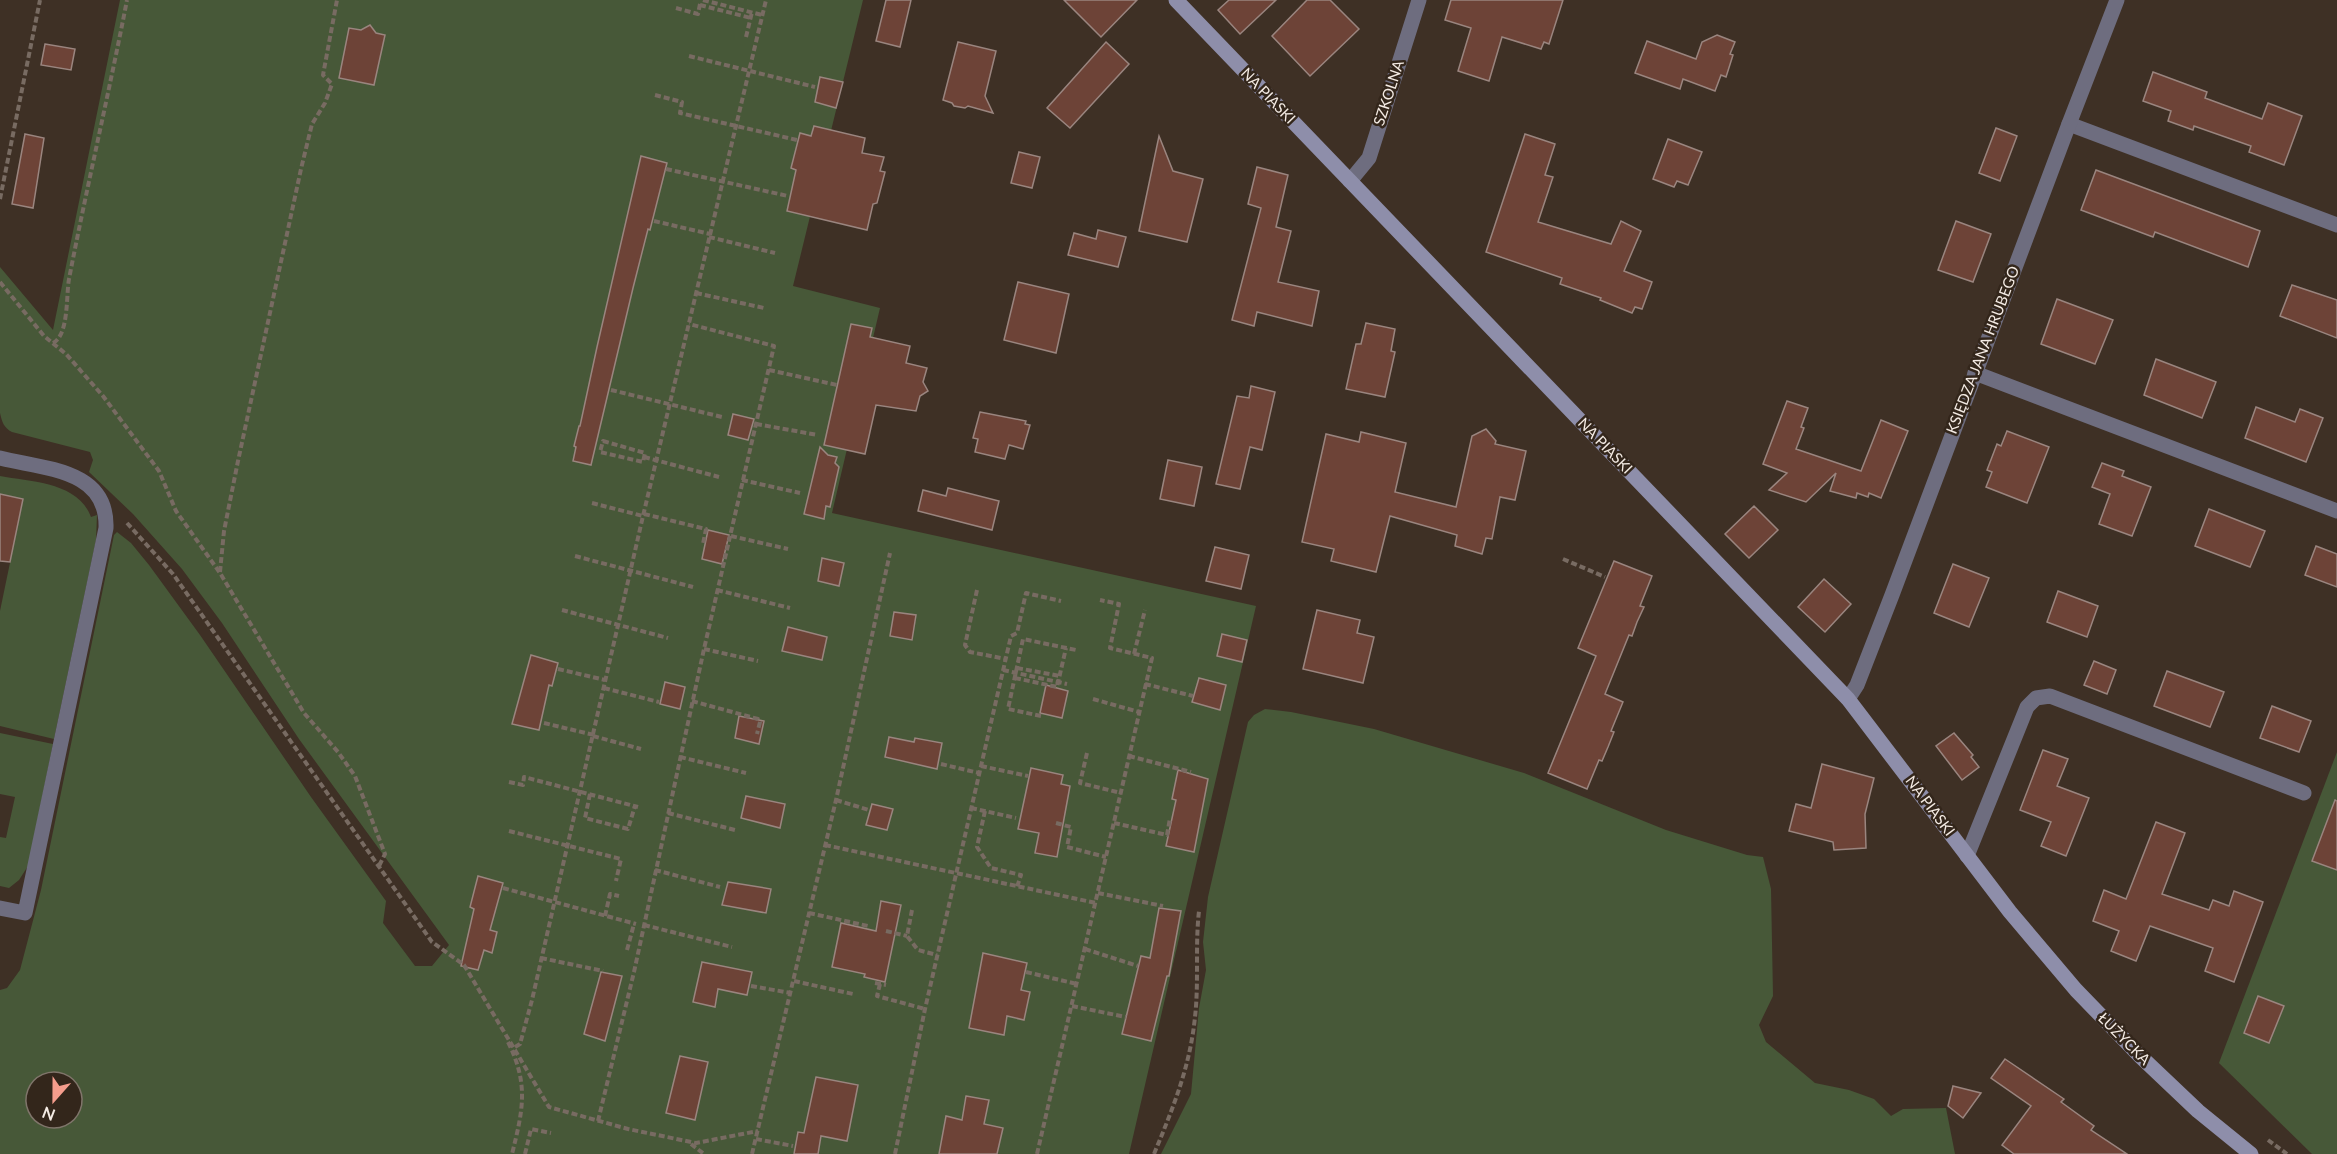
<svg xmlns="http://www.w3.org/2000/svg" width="2337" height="1154" viewBox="0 0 2337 1154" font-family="Lato,sans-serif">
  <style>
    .green { fill: #475838; fill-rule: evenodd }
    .building { fill: #6d4337; stroke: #9a857f; stroke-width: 1.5 }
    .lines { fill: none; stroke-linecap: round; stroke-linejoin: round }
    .path { stroke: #786b62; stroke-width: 4; stroke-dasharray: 6 3; stroke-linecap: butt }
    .lane { stroke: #6e6d7f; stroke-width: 15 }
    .street { stroke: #6e6d7f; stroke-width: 15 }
    .secondary { stroke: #8e8eaa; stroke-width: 15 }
    .labels { text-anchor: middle; stroke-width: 5; stroke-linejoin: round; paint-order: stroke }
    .street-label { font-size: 15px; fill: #f4ebe4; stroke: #33261b }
  </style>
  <rect width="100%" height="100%" fill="#3e3025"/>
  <!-- green -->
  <g class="green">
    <path d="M120,0h743l-70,286 87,22 -48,205 424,93 -127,548h-1129v-164l7,-2 13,-18 21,-80 73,-355 3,-3 14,11 18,22 51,70 111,162 75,104 -3,22 32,43h17l17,-21 -150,-206 -77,-116 -40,-54 -49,-55 -44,-42 4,-12 -3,-8 -78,-20c-8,-4 -10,-10 -12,-19v-146l53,63zM36,1082h36v36h-36z"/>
    <path d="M0,476c32,6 78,6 91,41l6,-2 -1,25 -42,199 -54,-13v-115l23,-111 -23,-6z"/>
    <polygon points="1265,709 1291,712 1374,729 1524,773 1666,830 1747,855 1763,857 1771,889 1773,996 1759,1025 1766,1042 1815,1083 1849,1090 1874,1099 1891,1116 1903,1109 1946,1108 1955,1154 1161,1154 1191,1094 1199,1008 1206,970 1203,942 1208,897 1248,722 1254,715"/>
    <polygon points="0,733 53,744 28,866 19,880 9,888 0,886 0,837 6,838 15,797 0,794"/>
    <polygon points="2337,752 2337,1154 2312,1154 2219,1063"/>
  </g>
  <!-- building -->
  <g class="building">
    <polygon points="886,0 911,0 900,47 876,41"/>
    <polygon points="1064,0 1137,0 1101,37"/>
    <polygon points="1229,0 1276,0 1240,34 1218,10"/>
    <polygon points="1307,0 1330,0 1359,29 1310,76 1272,36"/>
    <polygon points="1451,0 1563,0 1549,44 1544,42 1541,49 1502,37 1489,81 1458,71 1471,28 1445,20"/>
    <polygon points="370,25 376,33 385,35 374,85 339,78 349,28 361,30"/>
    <polygon points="1717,35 1735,42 1730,54 1733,55 1726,77 1721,75 1715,91 1683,79 1680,89 1635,73 1647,41 1696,59 1702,42"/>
    <polygon points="958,42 996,51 985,96 993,113 968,106 965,108 954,106 952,103 943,100"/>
    <polygon points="1106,42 1129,64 1070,128 1047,108"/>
    <polygon points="45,44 75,49 71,70 41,65"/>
    <polygon points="2153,72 2207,92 2205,98 2262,119 2268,103 2302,116 2284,165 2249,152 2251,146 2194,126 2193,130 2168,121 2171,111 2143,101"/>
    <polygon points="820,77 843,82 836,108 815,102"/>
    <polygon points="814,126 865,138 862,153 884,157 880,171 885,172 877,203 873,204 867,230 787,211 796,170 791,168 800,133 811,136"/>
    <polygon points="1996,128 2017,136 2000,181 1979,173"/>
    <polygon points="25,134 44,138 33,208 12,204"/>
    <polygon points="1525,134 1555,144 1545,175 1553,177 1538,222 1611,244 1621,221 1641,231 1624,271 1652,282 1642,309 1635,307 1632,313 1600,300 1601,298 1560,284 1562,278 1486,252"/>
    <polygon points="1159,136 1173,171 1203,179 1187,242 1139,231"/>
    <polygon points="1668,139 1702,152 1688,185 1677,181 1674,187 1653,179"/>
    <polygon points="1019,152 1040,157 1032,188 1011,183"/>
    <polygon points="641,156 667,163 650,230 648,229 633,288 591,465 573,461 576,447 574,446 579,426 580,426 597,347"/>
    <polygon points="1257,167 1288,175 1276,227 1291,231 1278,282 1319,291 1312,326 1257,312 1254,326 1232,320 1261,208 1248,204"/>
    <polygon points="2096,170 2260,231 2248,267 2155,232 2153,237 2081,210"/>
    <polygon points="1956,221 1991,234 1973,282 1938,270"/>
    <polygon points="1098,230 1126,237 1118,267 1068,255 1074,233 1096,239"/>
    <polygon points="1018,282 1069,294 1056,353 1004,340"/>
    <polygon points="2292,285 2337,300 2337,338 2280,316"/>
    <polygon points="2057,299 2113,320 2095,364 2041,344"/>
    <polygon points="1366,323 1395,329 1391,351 1395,352 1385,397 1346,389 1356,344 1361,344"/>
    <polygon points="851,324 872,328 870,337 910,346 906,363 927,368 923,382 928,391 920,396 916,411 876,405 865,454 824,445"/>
    <polygon points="2156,359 2216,382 2202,418 2144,395"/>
    <polygon points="1251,386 1275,392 1262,450 1250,447 1240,489 1216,484 1237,396 1249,398"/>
    <polygon points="1787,401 1808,408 1801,427 1804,428 1796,449 1861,471 1881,420 1908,431 1881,498 1869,493 1868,497 1857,493 1856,498 1830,491 1836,473 1806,502 1769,490 1787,473 1763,464"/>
    <polygon points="2256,407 2295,422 2300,409 2323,418 2306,462 2245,438"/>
    <polygon points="980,412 1026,421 1025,424 1030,425 1023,449 1009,445 1005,459 975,452 978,439 973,438"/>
    <polygon points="733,414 754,419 748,440 728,435"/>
    <polygon points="1486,429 1496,441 1495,444 1526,451 1515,500 1500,497 1492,539 1486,538 1482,554 1455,546 1457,535 1390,516 1376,572 1331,561 1334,549 1302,542 1326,434 1359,442 1361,432 1406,443 1395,492 1456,507 1472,436"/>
    <polygon points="2007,431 2049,447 2027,503 1986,487 1992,472 1987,470 1997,444 2001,446"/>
    <polygon points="820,447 828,455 837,457 835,463 839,467 830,507 826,506 824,519 804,514"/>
    <polygon points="1168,460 1202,467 1194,506 1160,499"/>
    <polygon points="2102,463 2124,471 2122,476 2151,487 2132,536 2099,524 2110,494 2092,487"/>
    <polygon points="948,488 999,501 992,530 918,511 923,490 946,496"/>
    <polygon points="0,494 23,499 10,562 0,561"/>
    <polygon points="1754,506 1778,530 1749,558 1725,534"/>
    <polygon points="2209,509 2265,531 2250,567 2195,546"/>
    <polygon points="708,530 729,535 722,564 702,559"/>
    <polygon points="2316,546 2337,554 2337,587 2305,575"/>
    <polygon points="1215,547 1249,555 1241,589 1206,581"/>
    <polygon points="822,558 844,563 839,586 818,581"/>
    <polygon points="1614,561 1652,576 1640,606 1644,607 1637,622 1632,636 1629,635 1605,694 1623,702 1611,731 1614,732 1608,747 1602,761 1599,760 1587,789 1548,773 1596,656 1578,648"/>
    <polygon points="1953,564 1989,578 1969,627 1934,613"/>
    <polygon points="1824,579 1851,604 1825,632 1798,607"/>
    <polygon points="2058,591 2098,606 2087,637 2047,622"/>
    <polygon points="1317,610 1360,620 1357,633 1374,637 1363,683 1303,669"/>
    <polygon points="894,612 916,615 912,640 890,636"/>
    <polygon points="788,627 827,637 822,660 782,651"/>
    <polygon points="1222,634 1247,640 1242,662 1217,656"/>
    <polygon points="531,655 558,663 552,686 549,685 539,730 512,724"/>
    <polygon points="2094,661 2116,670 2107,694 2084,685"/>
    <polygon points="2167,671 2224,692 2210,727 2154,706"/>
    <polygon points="1199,678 1226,685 1220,710 1192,702"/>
    <polygon points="665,682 685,687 680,709 660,704"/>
    <polygon points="1046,685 1068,691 1062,718 1040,713"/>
    <polygon points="2272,706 2311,721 2299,752 2260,738"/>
    <polygon points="739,716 764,721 759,744 735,738"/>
    <polygon points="1954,733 1973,755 1971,757 1979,767 1962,780 1936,746"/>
    <polygon points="889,737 914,742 915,738 942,743 937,769 885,757"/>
    <polygon points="2043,750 2068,759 2057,786 2089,798 2066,856 2041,846 2051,822 2020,810"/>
    <polygon points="1822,764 1874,778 1865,814 1866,848 1834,850 1833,842 1789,831 1796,804 1811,808"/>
    <polygon points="1031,768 1063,775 1061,784 1070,786 1057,857 1035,853 1039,833 1018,829"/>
    <polygon points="1178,770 1208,779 1194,852 1166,846 1176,800 1172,799"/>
    <polygon points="746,796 785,804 780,828 741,818"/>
    <polygon points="2335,800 2337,801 2337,870 2312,861"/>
    <polygon points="872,804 893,809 887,830 866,825"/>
    <polygon points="2156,822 2185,833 2162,894 2209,910 2213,900 2229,906 2234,891 2263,902 2234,982 2205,971 2213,948 2150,926 2136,961 2111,951 2119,931 2093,921 2104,890 2126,899"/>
    <polygon points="478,876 503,883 490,930 497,932 492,953 484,950 478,970 461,966 474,909 470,907"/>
    <polygon points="728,882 771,889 766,913 722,905"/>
    <polygon points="881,901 901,905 885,982 864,977 865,974 832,967 841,923 876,931"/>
    <polygon points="1159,908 1181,911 1169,976 1167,976 1151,1041 1122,1034 1141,956 1150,958"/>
    <polygon points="983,953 1027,963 1021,990 1030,992 1024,1020 1007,1016 1004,1035 969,1028"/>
    <polygon points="702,962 752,972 747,995 718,989 715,1007 693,1002"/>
    <polygon points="601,972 622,976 605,1041 584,1034"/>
    <polygon points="2258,996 2284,1006 2269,1043 2244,1033"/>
    <polygon points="680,1056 708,1062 695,1120 666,1113"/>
    <polygon points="2005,1059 2064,1099 2061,1102 2094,1126 2091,1130 2127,1154 2014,1154 2002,1145 2031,1106 1991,1078"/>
    <polygon points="816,1077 858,1085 847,1141 821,1136 818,1154 794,1154 798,1132 804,1133"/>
    <polygon points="1953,1086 1981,1093 1963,1118 1948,1106"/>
    <polygon points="966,1096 989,1100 984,1124 1003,1128 997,1154 939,1154 946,1116 962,1120"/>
  </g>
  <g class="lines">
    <!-- path -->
    <g class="path">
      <polyline points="703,0 762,15"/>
      <polyline points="700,5 751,18"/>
      <polyline points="676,8 698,14 700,4"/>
      <polyline points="746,37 752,12"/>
      <polyline points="689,56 815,87"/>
      <polyline points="655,95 682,102 680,113 797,140"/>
      <polyline points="666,169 788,196"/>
      <polyline points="0,199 40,0"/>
      <polyline points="654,221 710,234"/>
      <polyline points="709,237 775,253"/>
      <polyline points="0,282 44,336 66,354 103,396 159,471 176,511 220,573 304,713 338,752 355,776 385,854 379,866"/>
      <polyline points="696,293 764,308"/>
      <path d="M53,343c16,-8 13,-47 16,-64 18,-93 40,-186 58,-279"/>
      <polyline points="769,370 837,385"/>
      <polyline points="611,390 722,417"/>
      <polyline points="756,424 818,435"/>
      <polygon points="603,441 645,453 643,462 600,452"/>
      <polyline points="644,457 719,477"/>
      <polyline points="742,480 800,493"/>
      <polyline points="592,503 643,516"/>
      <polyline points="644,514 706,529 703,544"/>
      <polyline points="127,523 173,574 432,942 464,965 549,1107 628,1129 696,1143 758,1131"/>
      <polyline points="731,536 788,549"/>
      <polyline points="575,556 693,587"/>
      <polyline points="1563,559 1605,577"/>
      <polyline points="220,572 224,531 238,461 301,169 312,124 325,103 332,84 323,75 337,0"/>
      <polyline points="717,590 790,608"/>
      <polyline points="977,590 965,645 970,652 1006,659"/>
      <polyline points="562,610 668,638"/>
      <polyline points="704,649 758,661"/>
      <polyline points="1134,654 1145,610"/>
      <polyline points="1017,668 1060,676"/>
      <polyline points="558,669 605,680"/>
      <polyline points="1003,670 1067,684"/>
      <polyline points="1015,678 1057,687 1066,648"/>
      <polyline points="1145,684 1193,696"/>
      <polyline points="604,688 659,702"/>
      <polyline points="1093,699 1139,712"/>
      <polyline points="692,701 758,719 760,722 757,734"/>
      <polyline points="1041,716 1008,709 1023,639 1076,650"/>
      <polyline points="544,723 594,735"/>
      <polyline points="593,736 641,749"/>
      <polyline points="1087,753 1080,783 1121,793"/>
      <polyline points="1129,756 1191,772"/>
      <polyline points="680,757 746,773"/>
      <polyline points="941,764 979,773"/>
      <polyline points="981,766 1028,776"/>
      <polyline points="509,782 523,785 524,777 638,807"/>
      <polyline points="590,794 585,818 628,829 635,806"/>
      <polyline points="836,800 869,810"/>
      <polyline points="971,808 1016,818"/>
      <polyline points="985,811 977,847 991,868 1021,875 1017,887"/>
      <polyline points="668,813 735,830"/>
      <polyline points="1056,823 1071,827 1067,847 1106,857"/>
      <polyline points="1114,823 1167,835 1170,818"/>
      <polyline points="509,831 621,859 616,881"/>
      <polyline points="825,845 1096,903"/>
      <polyline points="655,870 720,887"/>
      <polyline points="503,888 636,924"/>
      <polyline points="1098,893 1163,906"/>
      <polyline points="912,910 907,936 918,950 937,955"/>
      <polyline points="809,913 868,926"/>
      <polyline points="605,916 610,894 619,896"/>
      <polyline points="644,925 732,947"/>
      <polyline points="886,931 907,936"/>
      <polyline points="1085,949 1138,966"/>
      <polyline points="627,950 634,924"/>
      <polyline points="541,958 603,971"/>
      <polyline points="1026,972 1077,984"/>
      <polyline points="794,981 853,994"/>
      <polyline points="875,983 886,985"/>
      <polyline points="880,984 877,996 925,1009"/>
      <polyline points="751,986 791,993"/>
      <polyline points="1072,1006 1126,1017"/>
      <path d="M508,1042c21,42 15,68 4,112"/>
      <polyline points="515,1047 520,1044 532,1000 643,516 766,0"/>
      <polyline points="598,1121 634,972 704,649 774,346 689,324"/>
      <polyline points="756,1139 793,1146"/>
      <polyline points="2268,1140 2287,1154"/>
      <polyline points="691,1144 704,1154"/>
      <polyline points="525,1154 531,1129 551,1133"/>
      <polyline points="752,1154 836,800 890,553"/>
      <polyline points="895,1154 925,1009 1011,636 1017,633 1026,593 1061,601"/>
      <polyline points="1037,1154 1152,658 1110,648 1119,604 1100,600"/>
      <path d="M1154,1154c19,-46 36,-87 41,-137 4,-35 0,-71 4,-106"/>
    </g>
    <!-- lane -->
    <g class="lane">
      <polyline points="2069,124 2337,225"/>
      <polyline points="1975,373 2337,511"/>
      <polyline points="1967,856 2027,707 2036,698 2050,696 2304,793"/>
    </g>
    <!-- street -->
    <g class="street">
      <polyline points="1350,181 1369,158 1419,0"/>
      <path d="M0,458c44,11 108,11 106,70l-81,385 -25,-5"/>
      <polyline points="1848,699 1857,685 1892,595 2069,124 2117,0"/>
    </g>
    <!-- secondary -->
    <polyline class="secondary" points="1176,0 1848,699 2010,912 2076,990 2140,1056 2198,1111 2251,1154"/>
  </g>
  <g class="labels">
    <!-- street labels -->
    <g class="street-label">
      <text transform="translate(1389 93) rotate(-72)" y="5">SZKOLNA</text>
      <text transform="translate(1268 96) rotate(46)" y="5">NA PIASKI</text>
      <text transform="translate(1983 350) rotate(-69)" y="5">KSIĘDZA JANA HRUBEGO</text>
      <text transform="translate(1605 446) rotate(46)" y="5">NA PIASKI</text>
      <text transform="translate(1930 806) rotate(53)" y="5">NA PIASKI</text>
      <text transform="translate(2124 1039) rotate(45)" y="5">ŁUŻYCKA</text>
    </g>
  </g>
  <!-- north arrow -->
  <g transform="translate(54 1100) rotate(201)"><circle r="28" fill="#33261b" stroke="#80756b" stroke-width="1.5"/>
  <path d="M0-4.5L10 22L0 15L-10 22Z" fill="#f59d8d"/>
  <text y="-9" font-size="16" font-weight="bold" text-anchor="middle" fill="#f4ebe4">N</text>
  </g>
</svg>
